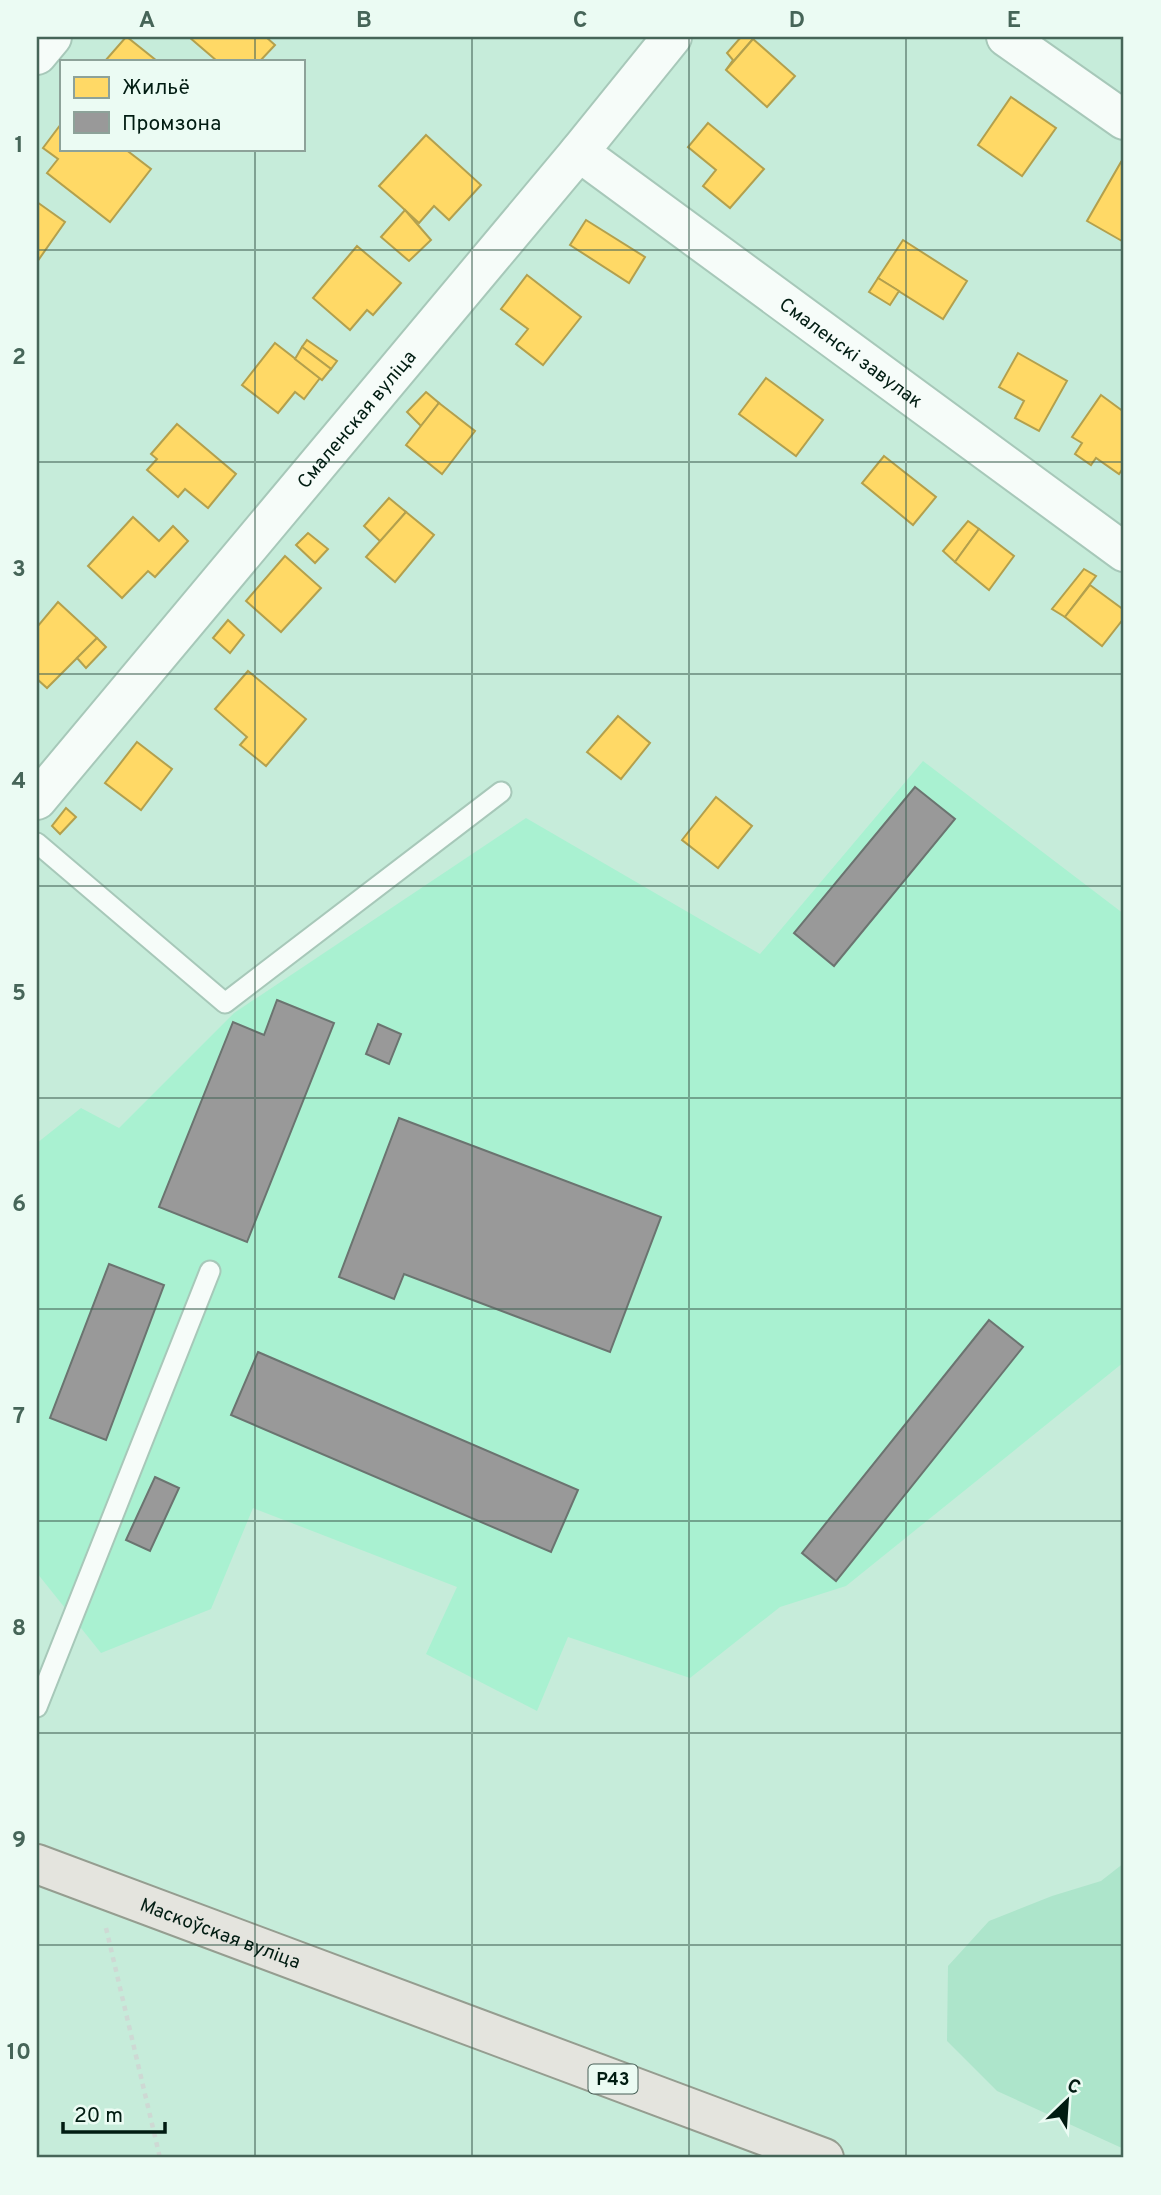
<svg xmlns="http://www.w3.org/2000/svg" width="1161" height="2195" viewBox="0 0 1161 2195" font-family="Overpass,sans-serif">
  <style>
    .built { fill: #a9f1d1 }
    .green { fill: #ade5cb }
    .homes { fill: #ffd966; stroke: #b3a04d; stroke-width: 2 }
    .industry { fill: #999; stroke: #6b7470; stroke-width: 2 }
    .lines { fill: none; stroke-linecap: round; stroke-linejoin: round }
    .lane-casing { stroke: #a7c8b9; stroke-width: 23 }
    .street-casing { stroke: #a7c8b9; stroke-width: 42 }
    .primary-casing { stroke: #959d90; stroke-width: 42 }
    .path { stroke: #ced9d4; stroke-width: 4.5; stroke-dasharray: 5 5; stroke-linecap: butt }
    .lane { stroke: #f6fcf9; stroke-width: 19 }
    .street { stroke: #f6fcf9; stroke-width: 38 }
    .primary { stroke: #e4e4de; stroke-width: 38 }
    .grid { fill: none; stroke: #466558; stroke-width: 2; stroke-opacity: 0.55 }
    .labels { text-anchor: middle; stroke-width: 7; stroke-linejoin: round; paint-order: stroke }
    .shield { fill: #ebfbf3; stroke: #475f56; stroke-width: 2 }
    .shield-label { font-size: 18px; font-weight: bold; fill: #011c12 }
    .street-label { font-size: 19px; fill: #011c12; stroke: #ebfbf3 }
    .neatline { fill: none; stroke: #466558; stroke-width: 2.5 }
    .grid-label { font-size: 23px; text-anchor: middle; font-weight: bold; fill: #466558 }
  </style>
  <rect width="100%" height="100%" fill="#c6ecda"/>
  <!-- built -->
  <polygon class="built" points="923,761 1124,914 1124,1362 846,1586 780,1607 690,1678 568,1637 537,1711 426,1654 457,1587 253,1508 211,1609 101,1653 37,1573 37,1143 81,1108 119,1128 234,1013 526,818 760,954"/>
  <!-- green -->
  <polygon class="green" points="1124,1863 1124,2149 997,2091 947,2041 948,1966 989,1921 1052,1896 1101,1881"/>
  <!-- homes -->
  <g class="homes">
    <polygon points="126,37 127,37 157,61 105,61"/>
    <polygon points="189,37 266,37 275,45 260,61 217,61"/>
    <polygon points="741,37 751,37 753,39 726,70 733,60 727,53"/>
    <polygon points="753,39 795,76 767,107 726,70"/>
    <polygon points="1011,97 1056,128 1022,176 978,145"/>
    <polygon points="708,123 764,169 730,208 703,186 716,170 688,147"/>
    <polygon points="61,124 61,149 125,149 151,169 110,222 47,173 58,159 43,148"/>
    <polygon points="426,135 481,185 449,220 434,206 419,223 379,186"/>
    <polygon points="1121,162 1124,164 1124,238 1122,241 1087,221"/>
    <polygon points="37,202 65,222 37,262"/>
    <polygon points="405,210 431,240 409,261 381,237"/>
    <polygon points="586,220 645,257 629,283 570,245"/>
    <polygon points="903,240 967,281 943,319 878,278"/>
    <polygon points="357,246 401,283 373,315 367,310 350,330 313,298"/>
    <polygon points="527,275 581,317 543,365 516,344 528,329 501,309"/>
    <polygon points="878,278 899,291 890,305 869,292"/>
    <polygon points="307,340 337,361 331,369 302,347"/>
    <polygon points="275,343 320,378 304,399 295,392 278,413 242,385"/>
    <polygon points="302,347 331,369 322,380 295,359"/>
    <polygon points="1018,353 1067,381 1039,431 1015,418 1024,401 999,387"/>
    <polygon points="766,378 823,420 796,456 739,414"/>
    <polygon points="426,392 439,403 421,426 407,412"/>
    <polygon points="1101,395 1124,412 1124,467 1119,474 1096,458 1091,465 1075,454 1082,443 1072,437"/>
    <polygon points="439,403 475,431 442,474 406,445"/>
    <polygon points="177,424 236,474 208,508 185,489 178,497 147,470 157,459 151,454"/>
    <polygon points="884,456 936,497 913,525 862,483"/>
    <polygon points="389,498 406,512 381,542 364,526"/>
    <polygon points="406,512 434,535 395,582 366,557"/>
    <polygon points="133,517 159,541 173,526 188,541 155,577 148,571 122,598 88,566"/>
    <polygon points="968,521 979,529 955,562 943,551"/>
    <polygon points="979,529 1014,556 989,590 955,562"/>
    <polygon points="308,533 328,549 315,563 296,545"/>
    <polygon points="285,556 321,588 281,632 246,601"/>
    <polygon points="1084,569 1096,576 1065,617 1052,609"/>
    <polygon points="1090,585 1124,610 1124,618 1102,646 1065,617"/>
    <polygon points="58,602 97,638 47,688 37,679 37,627"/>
    <polygon points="228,620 244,635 230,653 213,638"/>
    <polygon points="97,638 106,647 86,668 77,658"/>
    <polygon points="248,671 306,719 266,766 240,745 247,737 215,709"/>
    <polygon points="618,716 650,743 621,779 587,752"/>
    <polygon points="137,742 172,769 141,810 105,783"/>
    <polygon points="716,797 752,826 718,868 682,840"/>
    <polygon points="66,808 76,817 60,834 52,826"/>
  </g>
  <!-- industry -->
  <g class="industry">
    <polygon points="915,787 955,819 834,966 794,933"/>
    <polygon points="277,1000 334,1023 247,1242 159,1207 233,1022 264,1035"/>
    <polygon points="378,1024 401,1034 389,1064 366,1054"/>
    <polygon points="399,1118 661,1217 610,1352 404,1274 394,1299 339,1277"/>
    <polygon points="109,1264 164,1285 106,1440 50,1418"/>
    <polygon points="989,1320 1023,1347 836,1581 802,1553"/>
    <polygon points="258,1352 578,1490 551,1552 231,1415"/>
    <polygon points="155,1477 179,1488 150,1551 126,1540"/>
  </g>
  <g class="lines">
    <defs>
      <g id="lane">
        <polyline points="37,843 225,1003 501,792"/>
        <polyline points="37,1707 210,1271"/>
      </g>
      <g id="street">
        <polyline points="1006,37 1124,120"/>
        <polyline points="37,55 52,37"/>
        <path id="s1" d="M579,152l545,400"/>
        <path id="s2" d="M37,800l542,-648 93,-115"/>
      </g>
      <g id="primary">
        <path id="s3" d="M37,1864l787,294"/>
      </g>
    </defs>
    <!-- lane casing -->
    <use href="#lane" class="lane-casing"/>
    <!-- street casing -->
    <use href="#street" class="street-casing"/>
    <!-- primary casing -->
    <use href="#primary" class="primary-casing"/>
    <!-- path -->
    <polyline class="path" points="106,1928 160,2158"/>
    <!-- lane -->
    <use href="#lane" class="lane"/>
    <!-- street -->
    <use href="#street" class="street"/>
    <!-- primary -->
    <use href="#primary" class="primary"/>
  </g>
  <!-- grid -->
  <path class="grid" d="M255,37v24M472,37v2121M689,37v2121M906,37v2121M255,149v2009M37,250h1087M37,462h1087M37,674h1087M37,886h1087M37,1098h1087M37,1309h1087M37,1521h1087M37,1733h1087M37,1945h1087"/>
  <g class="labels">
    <!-- shield labels -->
    <rect class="shield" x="588.5" y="2064.5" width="49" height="29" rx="5"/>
    <g class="shield-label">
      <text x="613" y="2085">Р43</text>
    </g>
    <!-- street labels -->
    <g class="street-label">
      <text dy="7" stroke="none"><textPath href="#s1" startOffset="338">Смаленскі завулак</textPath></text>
      <text dy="7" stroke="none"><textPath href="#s2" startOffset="497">Смаленская вуліца</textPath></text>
      <text dy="7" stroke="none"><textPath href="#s3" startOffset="196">Маскоўская вуліца</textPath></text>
    </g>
  </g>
  <!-- border -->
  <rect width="1161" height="2195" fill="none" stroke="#ebfbf3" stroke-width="77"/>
  <!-- legend -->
  <rect x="60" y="60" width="245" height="91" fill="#ebfbf3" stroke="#8da299" stroke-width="2"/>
  <rect x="74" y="77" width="35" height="21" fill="#ffd966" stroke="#8da299" stroke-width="2"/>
  <text x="122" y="94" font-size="21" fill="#011c12">Жильё</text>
  <rect x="74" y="112" width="35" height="21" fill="#999999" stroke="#8da299" stroke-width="2"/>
  <text x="122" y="130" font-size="21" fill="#011c12">Промзона</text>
  <!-- north arrow -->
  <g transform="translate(1067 2101) rotate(25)" stroke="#ebfbf3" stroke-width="5" paint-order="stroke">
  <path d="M0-5L12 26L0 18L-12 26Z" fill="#011c12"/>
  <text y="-10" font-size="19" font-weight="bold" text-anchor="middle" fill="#011c12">С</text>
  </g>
  <!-- scale -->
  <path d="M63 2122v10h102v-10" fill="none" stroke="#011c12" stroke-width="3.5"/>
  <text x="74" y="2122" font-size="21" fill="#011c12" stroke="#ebfbf3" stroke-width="5" paint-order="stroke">20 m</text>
  <rect x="38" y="38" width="1084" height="2118" class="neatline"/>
  <g class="grid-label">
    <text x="147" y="27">A</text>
    <text x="364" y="27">B</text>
    <text x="580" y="27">C</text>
    <text x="797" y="27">D</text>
    <text x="1014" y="27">E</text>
    <text x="19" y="152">1</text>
    <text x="19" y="364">2</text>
    <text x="19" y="576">3</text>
    <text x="19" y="788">4</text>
    <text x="19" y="1000">5</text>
    <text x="19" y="1211">6</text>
    <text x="19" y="1423">7</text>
    <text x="19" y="1635">8</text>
    <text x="19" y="1847">9</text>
    <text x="19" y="2059">10</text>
  </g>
</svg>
